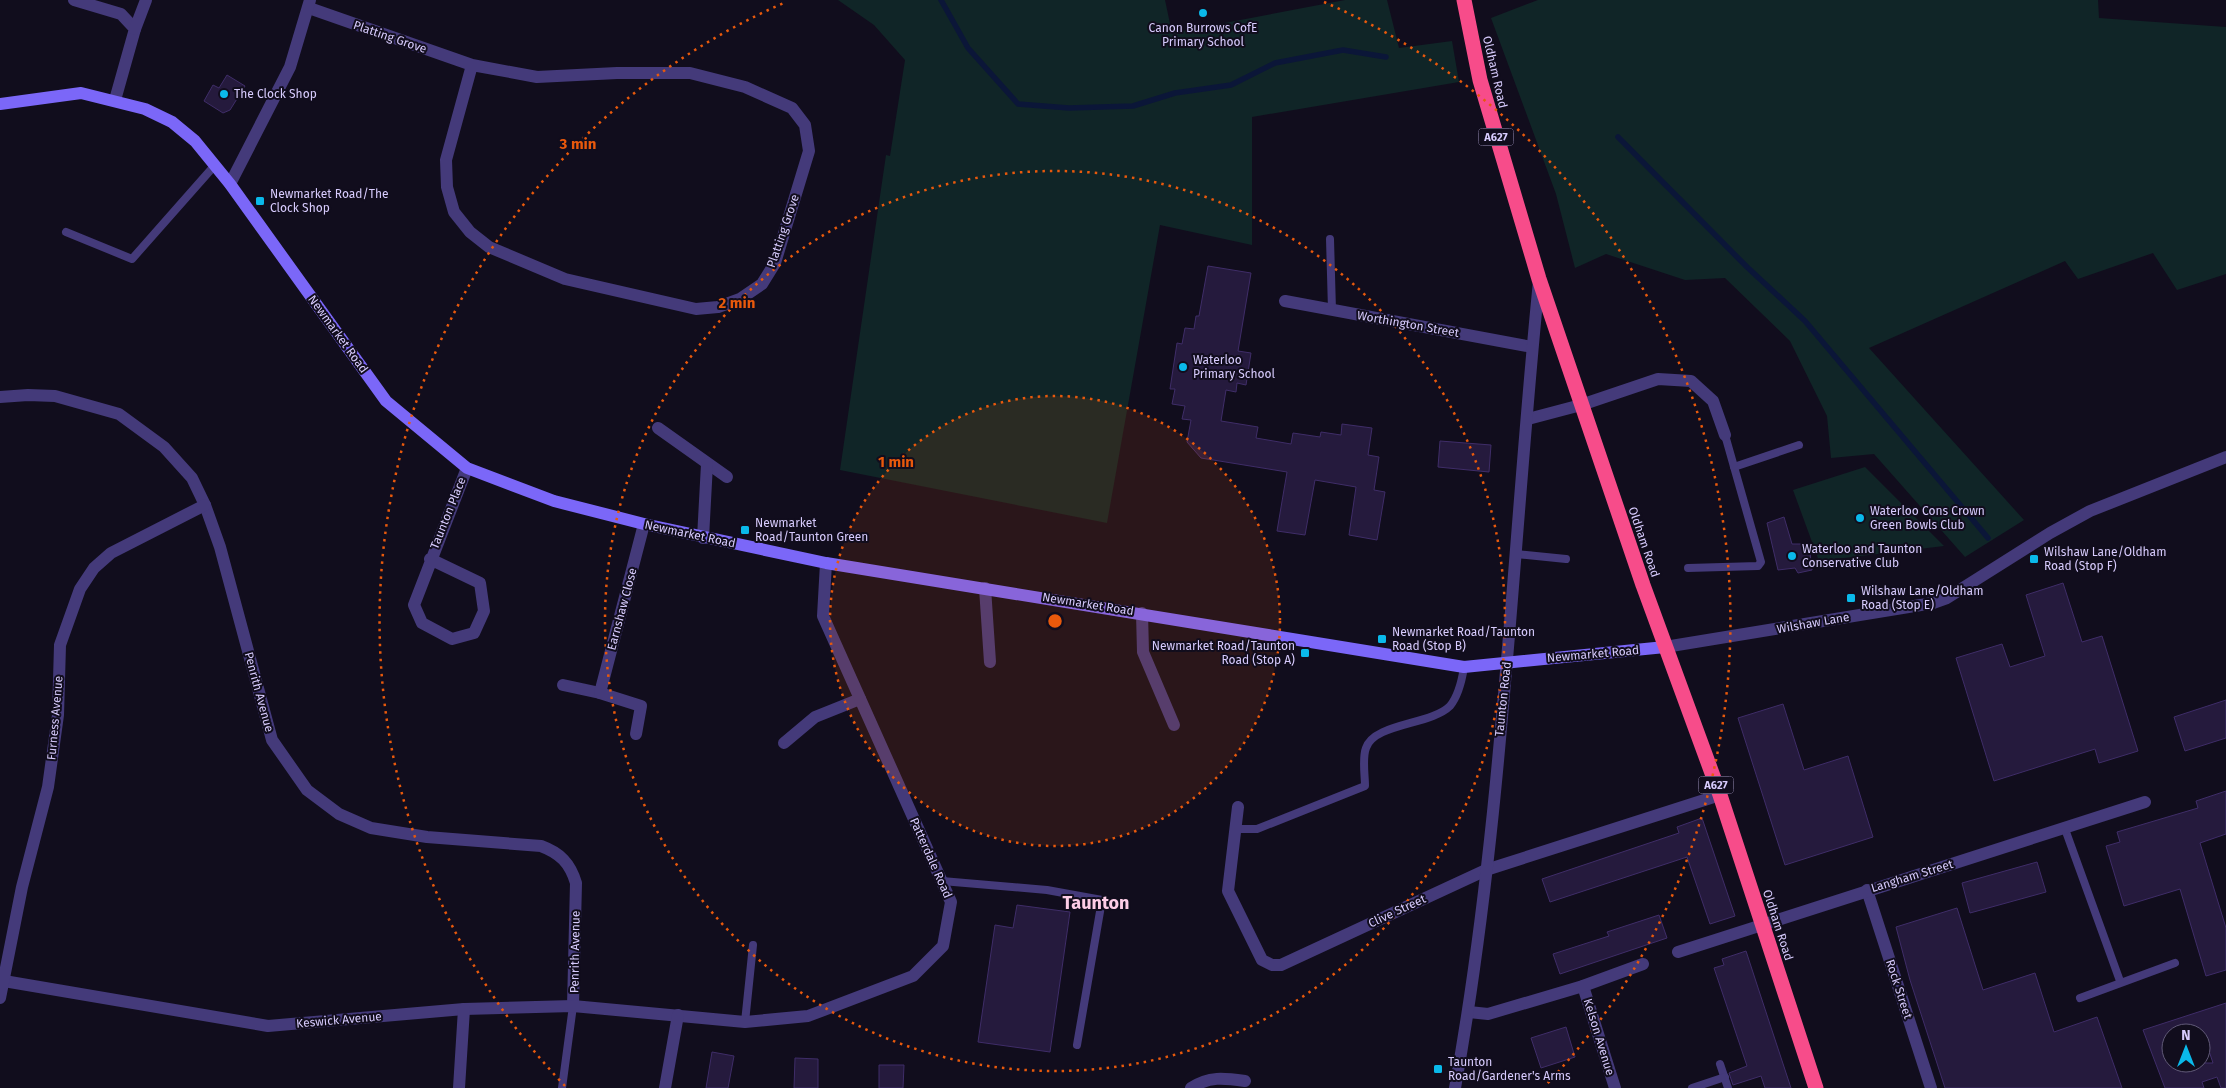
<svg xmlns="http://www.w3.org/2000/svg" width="2226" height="1088" viewBox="0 0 2226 1088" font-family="'Fira Sans',sans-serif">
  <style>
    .green { fill: #102527 }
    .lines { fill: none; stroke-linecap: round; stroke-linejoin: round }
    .stream { stroke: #0b1638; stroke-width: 5.5 }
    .building { fill: #251a3d; stroke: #3f2d68; fill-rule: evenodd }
    .lane { stroke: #443a7a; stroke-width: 8 }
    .street { stroke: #443a7a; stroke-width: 12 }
    .secondary { stroke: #7b67f8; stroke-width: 12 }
    .highway { stroke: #f74c8a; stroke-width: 15 }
    .ring { fill: none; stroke: #e8590c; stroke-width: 2.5; stroke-dasharray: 2.5 5 }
    .poi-dot { fill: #0ab9ea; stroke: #110d1d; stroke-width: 2 }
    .labels { text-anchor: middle; stroke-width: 4; stroke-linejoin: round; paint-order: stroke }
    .shield { fill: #110d1d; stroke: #9c92ba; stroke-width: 1 }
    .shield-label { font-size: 11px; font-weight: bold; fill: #d7cbfd }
    .poi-label { font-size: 12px; fill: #d7cbfd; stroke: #110d1d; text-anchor: start }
    .street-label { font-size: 12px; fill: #d7cbfd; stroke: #110d1d }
    .district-label { font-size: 18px; font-weight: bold; fill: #fdcde6; stroke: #110d1d }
    .centre { fill: #e8590c; stroke: #110d1d; stroke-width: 2.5 }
    .ring-label { font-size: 15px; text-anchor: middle; font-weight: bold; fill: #e8590c; stroke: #110d1d; stroke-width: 4; stroke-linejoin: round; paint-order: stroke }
  </style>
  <rect width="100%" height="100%" fill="#110d1d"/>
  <!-- green -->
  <g class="green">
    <polygon points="838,0 1165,0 1172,33 1345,0 1387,0 1399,48 1452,41 1459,82 1252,117 1252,245 1160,225 1107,523 840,470 886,155 890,156 905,60 874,25"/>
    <polygon points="1538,0 2098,0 2099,18 2226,27 2226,274 2177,290 2153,253 2078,279 2065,261 1869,348 2024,520 1965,557 1874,454 1831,458 1827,416 1790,341 1725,278 1685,280 1606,254 1575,268 1556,194 1491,18"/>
    <polygon points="1865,467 1944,546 1819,561 1793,490"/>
  </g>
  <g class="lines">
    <!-- stream -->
    <g class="stream">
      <polyline points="941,0 968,48 1018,104 1069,108 1133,106 1175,93 1231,85 1275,63 1343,50 1386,57"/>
      <polyline points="1618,137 1747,267 1805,321 1988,538"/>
    </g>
  </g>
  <!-- building -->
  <g class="building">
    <polygon points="227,75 245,86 230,110 223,113 204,101 213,85 219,88"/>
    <polygon points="1208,266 1251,273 1238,351 1251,353 1246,385 1237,383 1236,392 1226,390 1221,421 1258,427 1256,438 1291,444 1293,433 1320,437 1321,432 1341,435 1342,424 1372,428 1368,455 1379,457 1374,490 1385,492 1377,540 1349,535 1356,487 1315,480 1305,535 1277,531 1287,472 1201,458 1187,442 1191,420 1182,419 1185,406 1172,404 1175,389 1170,389 1177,343 1182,344 1185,328 1194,329 1196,316 1199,316"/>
    <polygon points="1440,441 1491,445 1489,472 1438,467"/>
    <polygon points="1784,517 1792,544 1809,544 1812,570 1798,573 1795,568 1778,570 1767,523"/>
    <polygon points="2063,583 2082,642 2102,636 2138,751 2099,763 2095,749 1994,781 1956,658 2002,644 2010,667 2045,656 2026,595"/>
    <polygon points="2226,700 2226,738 2185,751 2174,717"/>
    <polygon points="1783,704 1804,770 1848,756 1873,837 1785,865 1738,718"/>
    <polygon points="2226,791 2226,834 2200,843 2226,928 2226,970 2206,976 2180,889 2124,906 2106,846 2120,842 2117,832 2198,808 2196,801"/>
    <polygon points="1702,818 1735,916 1710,924 1687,857 1550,902 1542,879 1679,833 1677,827"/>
    <polygon points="2037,862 2046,892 1970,913 1962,883"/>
    <polygon points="1017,905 1070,912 1050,1052 978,1042 995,925 1013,928"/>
    <polygon points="1957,908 1983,990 2035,973 2054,1032 2097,1017 2122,1088 1945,1088 1910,980 1896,927"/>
    <polygon points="1659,915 1667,938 1560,974 1553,954 1609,936 1607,932"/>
    <polygon points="1746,951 1763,1003 1791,1088 1765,1088 1761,1076 1733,1085 1729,1073 1747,1066 1714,968 1724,965 1722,959"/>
    <path d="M2226,1003v85h-5l-4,-11 -15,5 2,6h-39l-22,-58zM2171,1033h32l10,30h-42z"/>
    <polygon points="1566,1027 1575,1057 1541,1068 1531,1038"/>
    <polygon points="712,1052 734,1056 728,1088 706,1088"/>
    <polygon points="795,1058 818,1059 818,1088 794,1088"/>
    <polygon points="879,1065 904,1065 903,1088 879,1088"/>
  </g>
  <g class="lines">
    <!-- lane -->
    <g class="lane">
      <polyline points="66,232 132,259 215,165"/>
      <polyline points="1330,239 1332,310"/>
      <polyline points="1734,467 1799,445"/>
      <polyline points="1516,554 1566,559"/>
      <polyline points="1688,568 1758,566 1761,562 1725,435"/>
      <path d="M1236,829h21l108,-43c0,-11 -3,-28 1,-38 8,-25 65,-23 84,-42 9,-11 12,-26 14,-39"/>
      <polyline points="2065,829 2120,981"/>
      <polyline points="942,881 1047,890 1102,900 1077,1045"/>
      <polyline points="2080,998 2175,963"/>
      <polyline points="745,1022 753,945"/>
      <polyline points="1720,1064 1728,1088"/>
      <polyline points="562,1088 573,1006"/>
      <polyline points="1692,1088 1725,1077"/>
    </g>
    <!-- street -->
    <g class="street">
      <polyline points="74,0 121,14 135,29 115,100"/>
      <polyline points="309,8 472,65 537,77 617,73 690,73 745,87 792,108 805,125 809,151 775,263 762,284 740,299 718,307 696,309 565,279 489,247 470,232 454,212 447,187 446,160 472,65"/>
      <polyline points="135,29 146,0"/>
      <polyline points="230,184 290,67 310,0"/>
      <polyline points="1285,301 1532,347"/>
      <path d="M0,397l28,-2 27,1 64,18 45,33 28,31 13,27 15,42 52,193 35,50 32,24 32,14 56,9 114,9c19,7 29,17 35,37l-3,123"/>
      <polyline points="1528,419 1581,405 1658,379 1691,381 1713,401 1725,435"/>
      <polyline points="658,428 727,477"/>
      <polyline points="703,538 707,464"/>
      <polyline points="430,559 480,583 484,611 474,633 452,639 422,623 414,605 467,468"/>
      <polyline points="985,588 990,662"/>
      <polyline points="1142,613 1143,652 1174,725"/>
      <polyline points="1665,647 1933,603 1947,598 2050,533 2090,511 2226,457"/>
      <polyline points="563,685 600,693"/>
      <polyline points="636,734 641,706 600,693 644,524"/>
      <polyline points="784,743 815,717 860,699"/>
      <polyline points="1238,807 1228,891 1262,960 1272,965 1281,965 1486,870 1720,795"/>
      <polyline points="1867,890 1931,1088"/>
      <polyline points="1678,952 2145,802"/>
      <polyline points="4,981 268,1026 464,1009 573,1006 745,1022 808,1016 913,976 943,946 951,902 823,616 826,563"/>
      <polyline points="1583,986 1615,1088"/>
      <polyline points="0,998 22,887 48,787 58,715 60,645 80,589 94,568 111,553 205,505"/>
      <polyline points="1469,1012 1488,1014 1583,986 1643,964"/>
      <polyline points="459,1088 464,1009"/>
      <polyline points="665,1088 678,1015"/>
      <path d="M1191,1088c18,-12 33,-10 54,-7"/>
      <path d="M1455,1088c48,-266 57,-538 84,-807"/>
    </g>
    <!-- secondary -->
    <polyline class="secondary" points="0,104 81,93 145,109 172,122 195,141 230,184 386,401 467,468 554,501 644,524 826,563 1464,667 1665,647"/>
    <!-- highway -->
    <polyline class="highway" points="1464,0 1480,80 1539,279 1643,585 1720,795 1816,1088"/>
  </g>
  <!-- distance rings -->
  <circle cx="1055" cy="621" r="225" fill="#e8590c" fill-opacity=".12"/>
  <g class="ring">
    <circle cx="1055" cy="621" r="225"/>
    <circle cx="1055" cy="621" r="450"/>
    <path d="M565 1086A675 675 0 0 1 786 2M1324 2A675 675 0 0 1 1545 1086"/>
  </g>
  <!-- markers -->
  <g class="poi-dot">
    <circle cx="1203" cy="13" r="5"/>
    <circle cx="224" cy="94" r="5"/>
    <rect x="255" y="196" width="10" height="10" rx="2.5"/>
    <circle cx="1183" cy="367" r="5"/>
    <circle cx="1860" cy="518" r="5"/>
    <rect x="740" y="525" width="10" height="10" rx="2.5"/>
    <circle cx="1792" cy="556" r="5"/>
    <rect x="2029" y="554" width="10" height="10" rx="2.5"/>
    <rect x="1846" y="593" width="10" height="10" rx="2.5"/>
    <rect x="1377" y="634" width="10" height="10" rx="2.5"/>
    <rect x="1300" y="648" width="10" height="10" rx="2.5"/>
    <rect x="1433" y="1064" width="10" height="10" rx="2.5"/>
  </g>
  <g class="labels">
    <!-- shield labels -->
    <g class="shield">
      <rect x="1478.5" y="128.5" width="35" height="17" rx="4"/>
      <rect x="1698.5" y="776.5" width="35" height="17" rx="4"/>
    </g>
    <g class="shield-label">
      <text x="1496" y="141">A627</text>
      <text x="1716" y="789">A627</text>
    </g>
    <!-- poi labels -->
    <g class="poi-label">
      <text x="1203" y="32" text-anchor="middle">Canon Burrows CofE<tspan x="1203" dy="14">Primary School</tspan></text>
      <text x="234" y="98">The Clock Shop</text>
      <text x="270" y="198">Newmarket Road/The<tspan x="270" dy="14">Clock Shop</tspan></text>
      <text x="1193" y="364">Waterloo<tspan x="1193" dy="14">Primary School</tspan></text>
      <text x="1870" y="515">Waterloo Cons Crown<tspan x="1870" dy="14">Green Bowls Club</tspan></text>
      <text x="755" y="527">Newmarket<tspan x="755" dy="14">Road/Taunton Green</tspan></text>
      <text x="1802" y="553">Waterloo and Taunton<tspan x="1802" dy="14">Conservative Club</tspan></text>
      <text x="2044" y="556">Wilshaw Lane/Oldham<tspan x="2044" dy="14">Road (Stop F)</tspan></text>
      <text x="1861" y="595">Wilshaw Lane/Oldham<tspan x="1861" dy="14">Road (Stop E)</tspan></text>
      <text x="1392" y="636">Newmarket Road/Taunton<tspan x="1392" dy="14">Road (Stop B)</tspan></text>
      <text x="1295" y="650" text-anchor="end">Newmarket Road/Taunton<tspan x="1295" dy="14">Road (Stop A)</tspan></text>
      <text x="1448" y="1066">Taunton<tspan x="1448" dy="14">Road/Gardener's Arms</tspan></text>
    </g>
    <!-- street labels -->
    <g class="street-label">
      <text transform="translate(390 37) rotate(19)" y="4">Platting Grove</text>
      <text transform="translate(1495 72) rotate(77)" y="4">Oldham Road</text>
      <text transform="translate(783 231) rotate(-71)" y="4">Platting Grove</text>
      <text transform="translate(1408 324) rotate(10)" y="4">Worthington Street</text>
      <text transform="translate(338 334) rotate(54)" y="4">Newmarket Road</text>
      <text transform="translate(448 513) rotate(-68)" y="4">Taunton Place</text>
      <text transform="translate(690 534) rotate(12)" y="4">Newmarket Road</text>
      <text transform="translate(1644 542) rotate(71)" y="4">Oldham Road</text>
      <text transform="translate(1088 604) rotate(9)" y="4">Newmarket Road</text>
      <text transform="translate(622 609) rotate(-75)" y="4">Earnshaw Close</text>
      <text transform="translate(1813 623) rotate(-10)" y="4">Wilshaw Lane</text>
      <text transform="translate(1593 654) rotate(-5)" y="4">Newmarket Road</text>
      <text transform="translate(259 692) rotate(75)" y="4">Penrith Avenue</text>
      <text transform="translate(1503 699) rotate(-84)" y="4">Taunton Road</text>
      <text transform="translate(55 718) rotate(-85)" y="4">Furness Avenue</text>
      <text transform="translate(931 858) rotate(66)" y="4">Patterdale Road</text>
      <text transform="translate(1912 876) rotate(-17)" y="4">Langham Street</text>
      <text transform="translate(1397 911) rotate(-25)" y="4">Clive Street</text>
      <text transform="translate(1778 925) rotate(72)" y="4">Oldham Road</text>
      <text transform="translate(575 952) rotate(-89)" y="4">Penrith Avenue</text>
      <text transform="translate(1899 989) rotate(72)" y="4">Rock Street</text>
      <text transform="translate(339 1020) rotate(-5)" y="4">Keswick Avenue</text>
      <text transform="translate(1599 1037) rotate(73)" y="4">Kelson Avenue</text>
    </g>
    <!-- district labels -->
    <g class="district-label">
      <text x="1096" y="909">Taunton</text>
    </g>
  </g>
  <circle cx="1055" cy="621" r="8" class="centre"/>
  <g class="ring-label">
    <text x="578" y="149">3 min</text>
    <text x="737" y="308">2 min</text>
    <text x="896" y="467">1 min</text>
  </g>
  <!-- north arrow -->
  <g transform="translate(2186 1048)"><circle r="24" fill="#110d1d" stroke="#605977"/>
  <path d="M0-4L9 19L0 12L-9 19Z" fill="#0ab9ea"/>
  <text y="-8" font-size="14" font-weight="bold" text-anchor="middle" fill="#d7cbfd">N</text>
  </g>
</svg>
